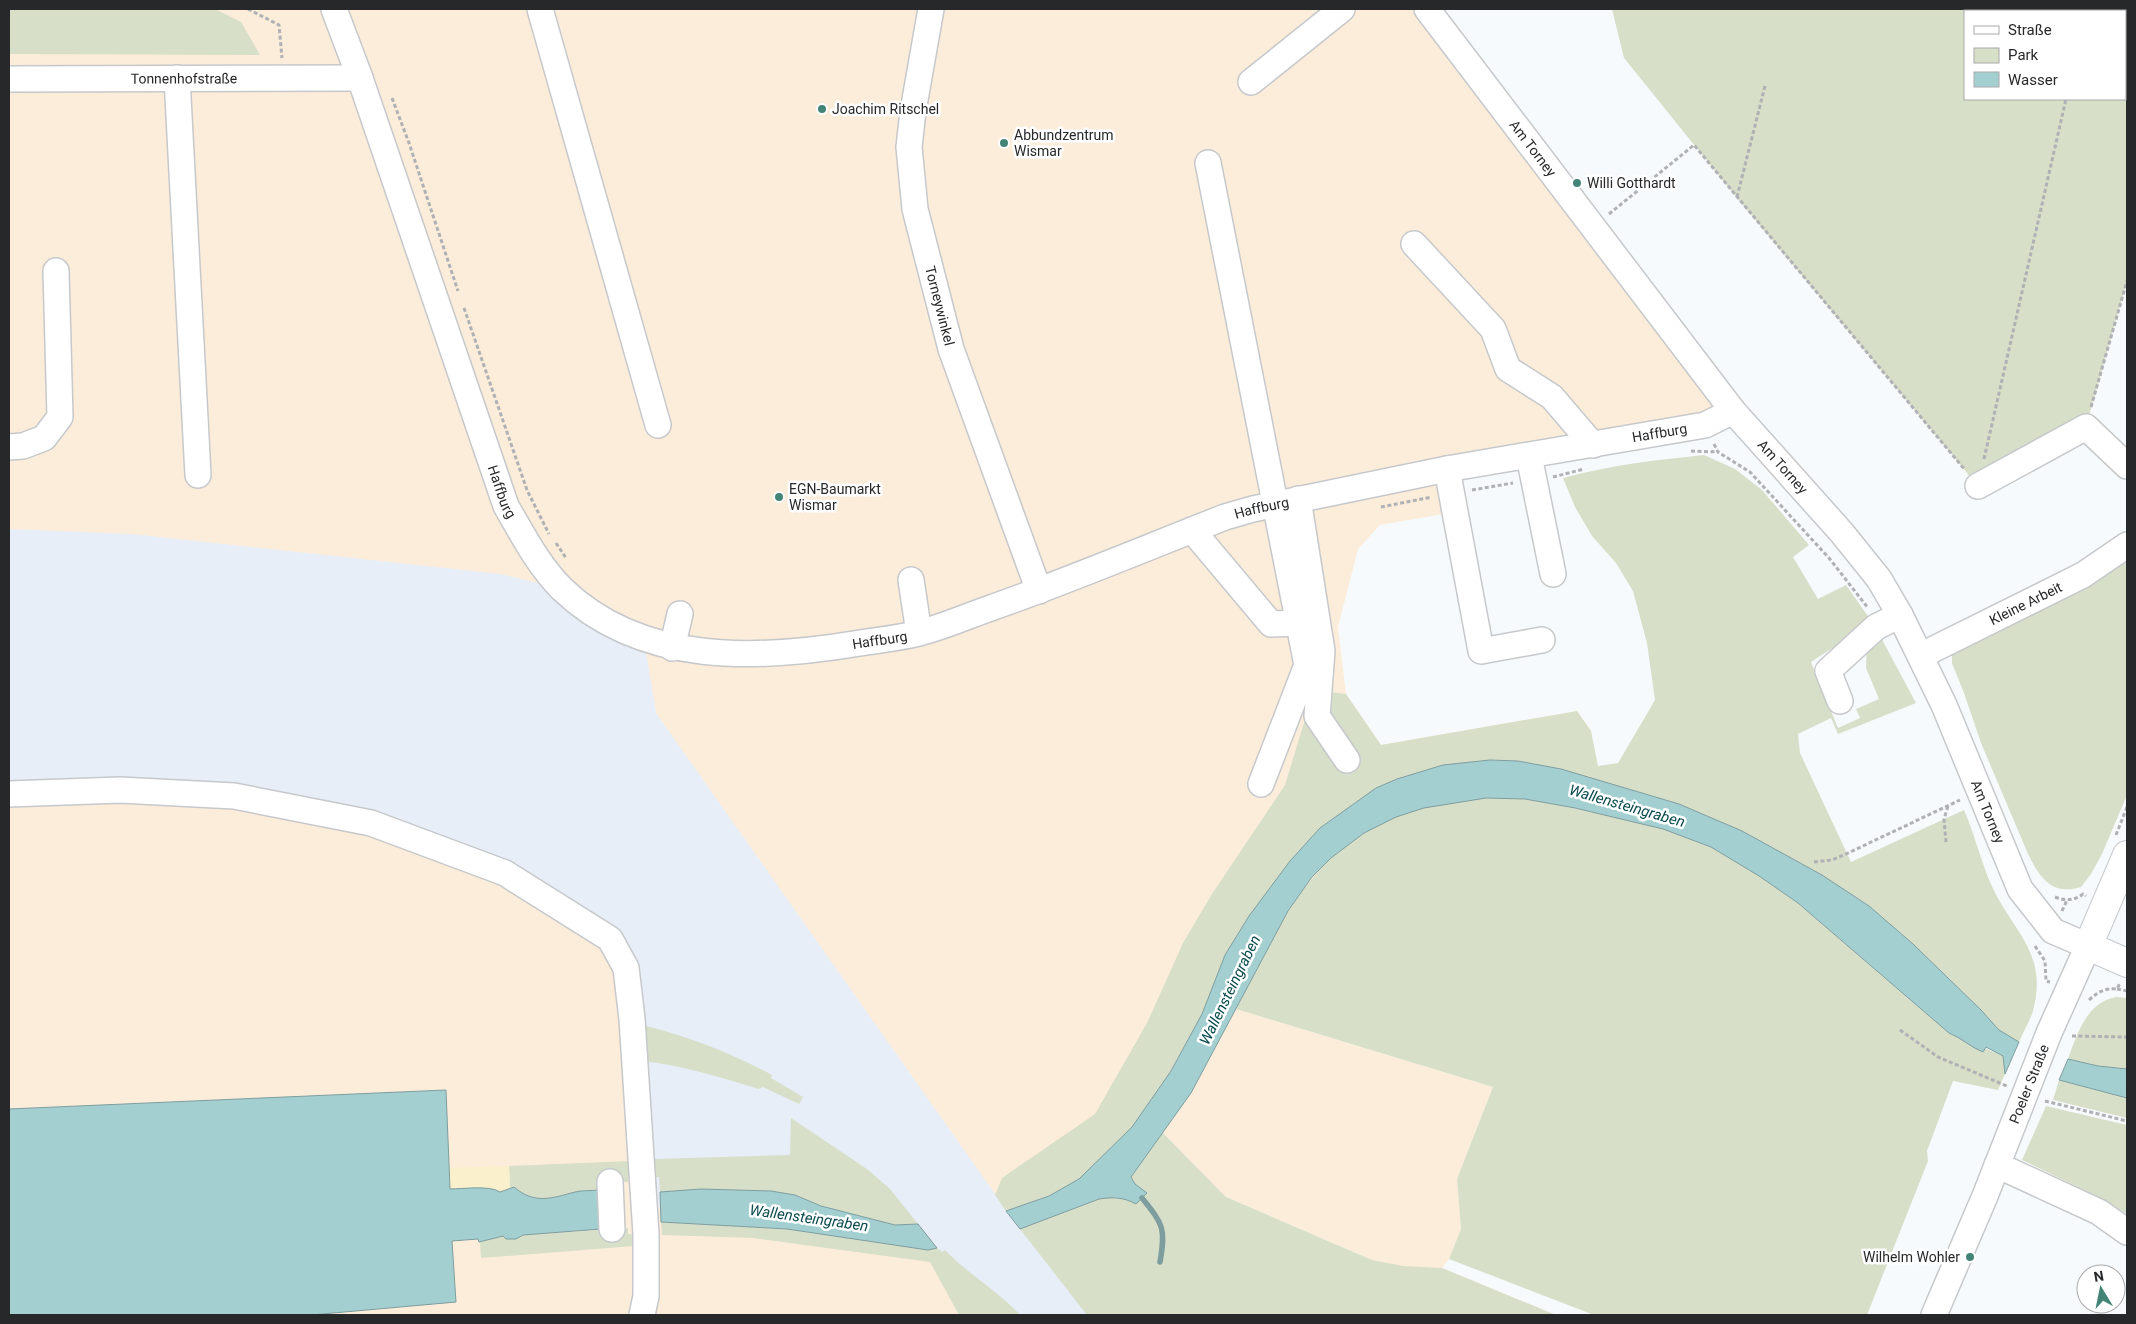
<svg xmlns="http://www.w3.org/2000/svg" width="2136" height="1324" viewBox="0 0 2136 1324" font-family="Roboto,sans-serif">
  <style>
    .industrial { fill: #fcedda }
    .built { fill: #e7eef7 }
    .green { fill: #d7dfc8; fill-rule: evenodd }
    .sand { fill: #faf0cb }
    .water { fill: #a4cfd1; stroke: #7e9d9f }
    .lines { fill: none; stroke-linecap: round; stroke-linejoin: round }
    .stream { stroke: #7e9d9f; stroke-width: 5.5 }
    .minor-casing { stroke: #c6c8cb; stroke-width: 28 }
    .major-casing { stroke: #c6c8cb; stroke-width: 30 }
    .path { stroke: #afb1b4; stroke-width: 3; stroke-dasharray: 4 2.5; stroke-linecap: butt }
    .minor { stroke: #fff; stroke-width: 25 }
    .major { stroke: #fff; stroke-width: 28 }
    .poi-dot { fill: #428577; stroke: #fff; stroke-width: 2 }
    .labels { text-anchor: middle; stroke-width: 5; stroke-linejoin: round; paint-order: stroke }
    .street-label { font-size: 14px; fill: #27282a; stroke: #fff }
    .poi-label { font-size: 14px; fill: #27282a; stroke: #fff; text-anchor: start }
    .water-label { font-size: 15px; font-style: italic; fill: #094a4d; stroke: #fff }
  </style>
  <rect width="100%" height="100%" fill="#f7fafd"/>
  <!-- industrial -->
  <g class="industrial">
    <polygon points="9,9 1427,9 1733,411 1447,469 1455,512 1380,525 1358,549 1338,627 1346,694 1381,745 1577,711 1591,731 1602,796 1358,822 1203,1046 1077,1192 928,1236 937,1248 964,1315 301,1315 450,1215 446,1091 9,1109"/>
    <polygon points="1236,1009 1493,1087 1457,1179 1461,1229 1449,1259 1442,1268 1556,1315 1206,1315 1370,1259 1226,1197 1162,1132 1191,1093"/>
  </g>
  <!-- built -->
  <polygon class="built" points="9,529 132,534 501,574 563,589 644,639 656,713 1012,1218 1088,1315 964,1315 937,1248 928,1236 671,1207 644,1208 610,939 505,873 234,796 9,794"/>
  <!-- green -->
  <g class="green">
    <polygon points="9,9 215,9 241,22 260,55 9,54"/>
    <path d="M1612,9h515v272l-41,146 -108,59 -241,-288 -113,-140zM1965,11h160v88h-160z"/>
    <path d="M1704,455l31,14 27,21 47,55 -16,12 25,42 28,-14 26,37 -61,40 27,66 22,-10 -4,-9 23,-10 -13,-31 1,-28 11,-8 38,71 -78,31 -7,-16 -33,16 2,19 51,109 113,-52c10,23 16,48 26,72 21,49 59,69 43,129 -3,10 -10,21 -14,31l-20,-12 -18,-20 -112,-104 -47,-31 -80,-44 -63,-27 -118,-35 -43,-8 -28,-1 -47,5 -46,14 -21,9 -56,40 -30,33 -41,55 -24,39 -23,59 -32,58 -38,55 -53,52 -31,17 -42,15 -11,-16 7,-17 93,-64 52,-91 36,-80 29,-49 73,-109 29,-95 32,4 35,51 196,-34 14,20 7,35 20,-3 37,-63 -8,-57 -14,-52 -17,-28 -24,-27 -17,-29 -12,-29c48,-13 92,-18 141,-23z"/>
    <path d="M2127,555v240l-25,59 -11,20 -10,13c-29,9 -41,-9 -53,-33l-47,-111 -17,-50 -12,-30v-17z"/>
    <path d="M1486,798l39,1 100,19 38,11 48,18 48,29 39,27 151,130 54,23 2,18 -7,16 -45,-9 -26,70 1,10 -61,154h-273l-145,-56 12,-30 -4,-50 36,-92 -257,-78c39,-76 75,-160 161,-193 28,-11 59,-14 89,-18z"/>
    <path d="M2116,997l11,1v71l-29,-3 -30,-7c9,-25 19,-57 48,-62z"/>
    <path d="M642,1025c46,11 89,28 130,50l-1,3 32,19 -4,7 -36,-17 -5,2c-37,-12 -74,-23 -114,-28z"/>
    <polygon points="2059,1080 2127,1098 2127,1118 2053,1100"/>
    <polygon points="2046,1106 2127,1125 2127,1214 2103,1199 2022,1160"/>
    <polygon points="791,1118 867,1169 890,1189 918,1224 895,1225 821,1206 795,1195 771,1191 701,1189 660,1192 659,1177 655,1177 655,1159 790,1155"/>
    <polygon points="1162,1132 1226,1197 1372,1260 1403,1266 1442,1268 1556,1315 1087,1315 1020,1229 1099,1199 1112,1197 1127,1199 1135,1184 1131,1177"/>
    <path d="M630,1161l2,16 -4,1v4h-29v8c-7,1 -16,0 -24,2 -23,6 -40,13 -61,-5l-4,1 -1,-22z"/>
    <path d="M661,1222l126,7 141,21 9,-2 5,4 3,-2c23,24 53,41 75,65h-61l-29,-53 -177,-24 -91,-3z"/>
    <polygon points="628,1228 628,1234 634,1234 634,1246 481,1258 480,1242 503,1236 506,1239 516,1239 523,1235"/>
  </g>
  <!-- sand -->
  <path class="sand" d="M509,1166l1,22 -10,4c-11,-7 -37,-3 -51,-2v-22z"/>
  <!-- water -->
  <g class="water">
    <path d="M1490,760l28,1 43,8 118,35 63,27 80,44 47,31 44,38 68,66 18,20 20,12 -14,32 -2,-18 -17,-9 -3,5c-13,-5 -21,-14 -34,-19l-151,-130 -39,-27 -48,-29 -48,-18 -88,-21 -50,-9 -39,-1 -62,10 -28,9 -32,16 -33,25 -19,19 -24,34 -97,182 -60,84 4,7 12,9 -11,11c-13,-7 -23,-7 -37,-5l-79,30 -14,-18 43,-15 30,-17 53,-52 39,-56 31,-57 23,-59 24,-39 41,-55 30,-33 56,-40 21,-9 46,-14z"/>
    <polygon points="2068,1059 2098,1066 2127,1069 2127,1098 2059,1080"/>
    <path d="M446,1090l4,99c12,0 40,-4 50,3l14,-5c21,18 38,11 61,5 8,-2 17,-1 24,-2l2,39 -78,6 -7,4h-10l-3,-3 -24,6 -1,-3 -26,2 4,61 -145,13h-302v-206z"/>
    <polygon points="701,1189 771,1191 795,1195 821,1206 895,1225 918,1224 937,1248 928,1250 787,1229 661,1222 660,1192"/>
  </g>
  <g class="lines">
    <!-- stream -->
    <path class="stream" d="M1142,1198c21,26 24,30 18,64"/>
    <defs>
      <g id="minor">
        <path id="s1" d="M334,9l26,69 146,428c17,29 32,59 56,83 80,77 197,71 298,54 19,-3 40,-5 59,-10 24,-6 46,-16 69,-24 80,-28 158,-61 237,-92l28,-8 194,-40 258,-44 28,-14"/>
        <polyline points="540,9 658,425"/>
        <path id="s2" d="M931,9l-18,102 -4,36 6,62 36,140 88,242"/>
        <path id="s3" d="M1427,9l306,402 109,122 37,46 21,36 44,90 76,184 33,42 35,15 -39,87 -64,163 -51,119"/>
        <polyline points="177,78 198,475"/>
        <path id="s4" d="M9,79l351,-1"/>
        <polyline points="1251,82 1342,9"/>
        <polyline points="1208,163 1307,665 1261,784"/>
        <polyline points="1414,244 1493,329 1508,369 1552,397 1593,445"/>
        <polyline points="9,447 23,446 44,438 60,417 56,271"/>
        <polyline points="1529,456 1553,574"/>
        <polyline points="1447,469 1481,651 1542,640"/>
        <polyline points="1978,486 2086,427 2127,466"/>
        <polyline points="1298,499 1322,651 1317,716 1347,760"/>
        <polyline points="1192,530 1271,624 1299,623"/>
        <polyline points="911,580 919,633"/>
        <polyline points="672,648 680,614"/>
        <path id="s5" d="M1920,656l163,-81 44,-30"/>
        <polyline points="1840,701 1828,671 1876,627 1900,615"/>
        <polyline points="9,794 120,790 234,796 371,823 505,873 610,939 626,968 632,1019 646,1234 646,1296 642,1315"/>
        <polyline points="1997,1165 2099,1212 2127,1232"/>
        <polyline points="610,1182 612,1229"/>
      </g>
      <polyline id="major" points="2127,855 2088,946 2127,963"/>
    </defs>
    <!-- minor casing -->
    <use href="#minor" class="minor-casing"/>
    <!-- major casing -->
    <use href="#major" class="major-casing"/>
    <!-- path -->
    <g class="path">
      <polyline points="248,9 279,25 282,58"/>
      <polyline points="2125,16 2127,16"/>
      <polyline points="392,98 409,143 458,291"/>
      <polyline points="1737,197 1765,86"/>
      <polyline points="1609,214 1694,145 1965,470"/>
      <polyline points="464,308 527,490 549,534"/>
      <polyline points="2091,407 2127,281"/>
      <polyline points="1714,444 1718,452 1750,472 1829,558 1868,608"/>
      <polyline points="1691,451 1718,452"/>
      <polyline points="1984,459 2066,99"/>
      <polyline points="1553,477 1584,469"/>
      <polyline points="1472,490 1513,483"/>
      <polyline points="1381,507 1432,497"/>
      <polyline points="556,543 566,558"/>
      <polyline points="2116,835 2127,807"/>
      <polyline points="1946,842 1944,819 1948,806"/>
      <polyline points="1814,862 1832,860 1846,854 1960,800"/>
      <path d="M2055,897c10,4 19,4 28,-3l3,2"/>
      <polyline points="2062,911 2067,900"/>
      <polyline points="2035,946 2045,961 2046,981 2050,982"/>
      <polyline points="2117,989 2127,991"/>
      <path d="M2089,1000c9,-8 15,-12 28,-11l3,-6"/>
      <polyline points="1900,1030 1938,1057 2007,1086"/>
      <polyline points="2072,1036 2127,1037"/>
      <polyline points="2045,1101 2127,1121"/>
    </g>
    <!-- minor -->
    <use href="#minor" class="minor"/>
    <!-- major -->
    <use href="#major" class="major"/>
  </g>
  <!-- markers -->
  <g class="poi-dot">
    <circle cx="822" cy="109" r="5"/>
    <circle cx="1004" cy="143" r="5"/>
    <circle cx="1577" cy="183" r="5"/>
    <circle cx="779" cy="497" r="5"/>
    <circle cx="1970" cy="1257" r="5"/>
  </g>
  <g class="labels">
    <!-- street labels -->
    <g class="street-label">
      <text dy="5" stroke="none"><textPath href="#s4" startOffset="175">Tonnenhofstraße</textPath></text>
      <text dy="5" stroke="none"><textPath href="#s3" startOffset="175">Am Torney</textPath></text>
      <text dy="5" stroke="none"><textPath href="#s2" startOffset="302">Torneywinkel</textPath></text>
      <text dy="5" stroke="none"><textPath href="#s1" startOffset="1771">Haffburg</textPath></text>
      <text dy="5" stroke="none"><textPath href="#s3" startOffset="580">Am Torney</textPath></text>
      <text dy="5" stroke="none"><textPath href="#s1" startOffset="511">Haffburg</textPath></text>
      <text dy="5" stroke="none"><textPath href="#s1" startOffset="1366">Haffburg</textPath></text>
      <text dy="5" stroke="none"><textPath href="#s5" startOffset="118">Kleine Arbeit</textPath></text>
      <text dy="5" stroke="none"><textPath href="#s1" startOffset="961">Haffburg</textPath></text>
      <text dy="5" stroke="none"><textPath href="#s3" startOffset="985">Am Torney</textPath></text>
      <text transform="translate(2029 1084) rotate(-68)" y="5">Poeler Straße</text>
    </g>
    <!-- poi labels -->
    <g class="poi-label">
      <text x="832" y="114">Joachim Ritschel</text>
      <text x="1014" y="140">Abbundzentrum<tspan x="1014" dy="16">Wismar</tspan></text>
      <text x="1587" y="188">Willi Gotthardt</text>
      <text x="789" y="494">EGN-Baumarkt<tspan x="789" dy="16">Wismar</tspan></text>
      <text x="1960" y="1262" text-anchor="end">Wilhelm Wohler</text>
    </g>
    <!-- water labels -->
    <g class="water-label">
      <text transform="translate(1627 806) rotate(16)" y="5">Wallensteingraben</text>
      <text transform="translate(1230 990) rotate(-64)" y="5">Wallensteingraben</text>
      <text transform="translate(809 1218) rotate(8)" y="5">Wallensteingraben</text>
    </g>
  </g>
  <!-- border -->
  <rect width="2136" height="1324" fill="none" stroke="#27282a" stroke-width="20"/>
  <!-- legend -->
  <rect x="1964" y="10" width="162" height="90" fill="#ffffff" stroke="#a9a9aa"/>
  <rect x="1974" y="26" width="25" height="8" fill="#ffffff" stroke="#a9a9aa"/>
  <text x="2008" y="35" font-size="15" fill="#27282a">Straße</text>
  <rect x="1974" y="48" width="25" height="15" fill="#d7dfc8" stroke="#a9a9aa"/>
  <text x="2008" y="60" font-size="15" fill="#27282a">Park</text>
  <rect x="1974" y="72" width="25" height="15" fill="#a4cfd1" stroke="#a9a9aa"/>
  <text x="2008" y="85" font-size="15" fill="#27282a">Wasser</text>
  <!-- north arrow -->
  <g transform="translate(2101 1289) rotate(350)"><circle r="24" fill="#ffffff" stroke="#a9a9aa"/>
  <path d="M0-4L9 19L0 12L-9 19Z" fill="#428577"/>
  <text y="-8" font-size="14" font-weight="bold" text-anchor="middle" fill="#27282a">N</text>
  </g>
</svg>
